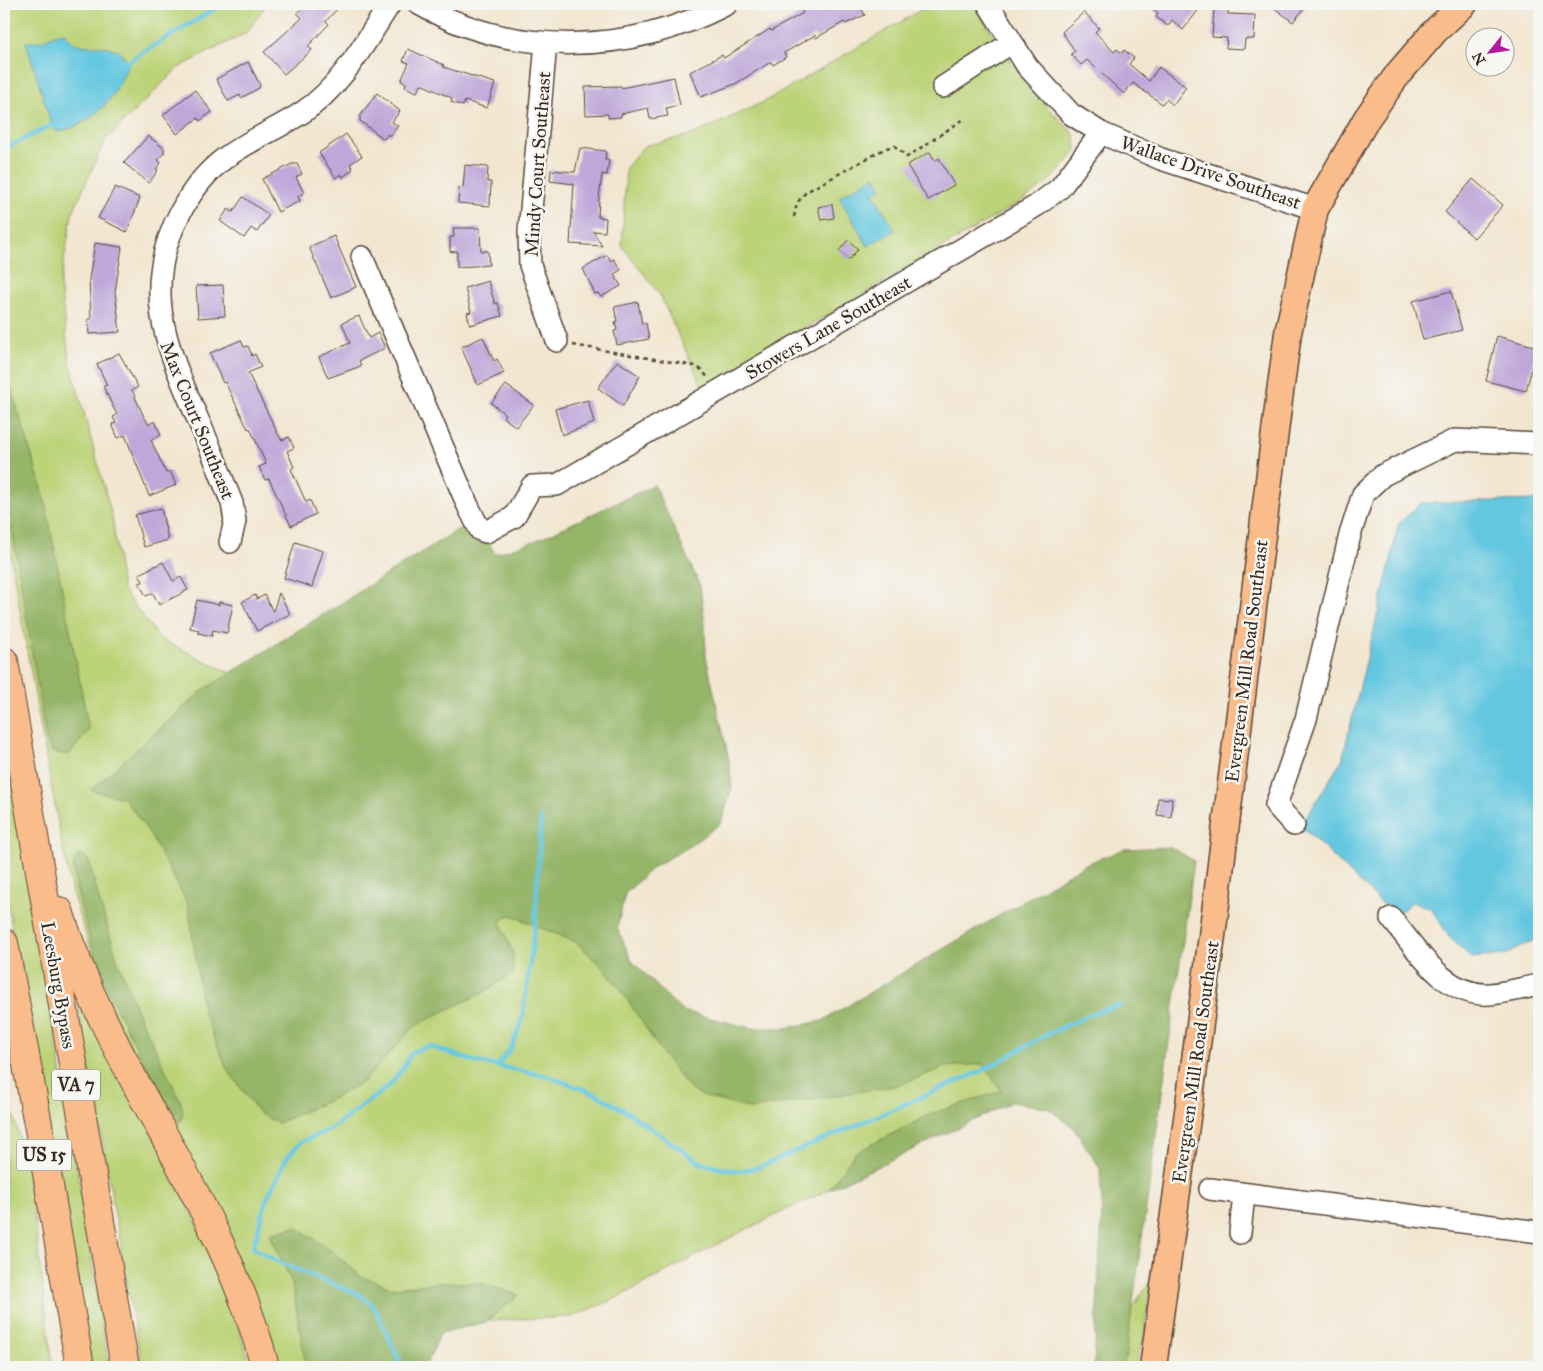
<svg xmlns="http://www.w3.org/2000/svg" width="1543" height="1371" viewBox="0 0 1543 1371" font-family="'IM FELL Great Primer',serif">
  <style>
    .green { fill: #bcd378; stroke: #7c7e4b }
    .forest { fill: #95b568; stroke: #687043 }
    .water { fill: #63c7e0; stroke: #4f787f }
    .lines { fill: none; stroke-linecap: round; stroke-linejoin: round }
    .stream { stroke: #63c7e0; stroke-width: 4.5 }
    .building { fill: #bfa8d9 }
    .minor-casing { stroke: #564639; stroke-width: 24 }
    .major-casing { stroke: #564639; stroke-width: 29 }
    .highway-casing { stroke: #564639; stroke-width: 30 }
    .path { stroke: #564639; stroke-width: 2.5; stroke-dasharray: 4 4; stroke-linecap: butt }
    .minor { stroke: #fff; stroke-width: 21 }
    .major { stroke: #fabc8b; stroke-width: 26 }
    .highway { stroke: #fabc8b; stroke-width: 28 }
    .labels { text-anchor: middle; stroke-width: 5; stroke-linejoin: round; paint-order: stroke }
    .shield { fill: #f6f6f2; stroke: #73675e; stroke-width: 1 }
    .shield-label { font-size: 18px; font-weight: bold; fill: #3b2a1e }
    .street-label { font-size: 19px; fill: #3b2a1e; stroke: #f6f6f2 }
  </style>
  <rect width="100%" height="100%" fill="#f6f6f2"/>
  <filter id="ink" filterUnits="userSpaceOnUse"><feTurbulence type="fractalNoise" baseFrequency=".02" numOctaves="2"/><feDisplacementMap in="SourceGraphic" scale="10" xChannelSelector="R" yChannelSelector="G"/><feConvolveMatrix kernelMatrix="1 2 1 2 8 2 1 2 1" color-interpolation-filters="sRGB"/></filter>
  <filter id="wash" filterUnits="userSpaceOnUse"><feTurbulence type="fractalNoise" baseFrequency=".0096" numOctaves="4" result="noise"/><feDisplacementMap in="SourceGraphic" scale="20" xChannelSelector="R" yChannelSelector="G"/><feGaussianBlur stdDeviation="1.12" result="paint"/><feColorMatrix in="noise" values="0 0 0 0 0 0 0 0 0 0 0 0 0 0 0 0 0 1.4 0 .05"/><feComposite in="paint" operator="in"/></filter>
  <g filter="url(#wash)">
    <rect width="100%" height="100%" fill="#f2e6d0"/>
    <!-- green -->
    <g class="green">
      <polygon points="4,4 267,4 246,33 178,68 104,142 72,214 60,284 69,358 112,516 122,589 160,639 230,673 589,922 686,1050 993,1036 1025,1094 733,1236 617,1298 571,1317 414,1323 421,1367 278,1367 107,999 72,893 61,840 4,521"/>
      <path d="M931,4h42l56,85 45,45 2,16c-15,23 -34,38 -58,53l-315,185 -43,-93 -38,-49 4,-78 18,-22 48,-11 76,-35z"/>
      <polygon points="4,733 42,952 109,1367 86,1367 4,880"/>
      <polygon points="69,954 192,1213 240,1330 251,1367 142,1367"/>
      <polygon points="5,1082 29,1175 53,1367 4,1367"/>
      <polygon points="1151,1280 1144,1339 1134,1367 1113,1367 1126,1317"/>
    </g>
    <!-- forest -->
    <g class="forest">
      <polygon points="4,365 44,495 89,730 69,755 52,752 46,739 4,480"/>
      <polygon points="654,485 700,586 705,625 706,657 729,760 732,787 721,823 687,848 653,867 625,894 617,928 632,961 682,1011 751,1028 786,1028 822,1021 1086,864 1125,849 1171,847 1194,861 1124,1367 1094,1367 1102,1210 1100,1168 1074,1128 1048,1108 1012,1102 828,1190 855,1153 931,1114 1001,1091 983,1064 945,1067 900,1085 751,1109 705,1097 691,1090 664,1056 621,990 603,968 577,943 511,915 500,921 513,953 513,973 481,994 442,1012 414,1027 364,1081 336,1097 278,1123 260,1114 227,1069 203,1011 188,904 148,831 124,798 91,790 202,691 476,518 495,554 535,541"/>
      <polygon points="77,856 84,856 89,861 99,900 118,961 136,1009 180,1100 183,1112 181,1122 173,1118 111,998 90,940 77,892 73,869"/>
      <polygon points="296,1227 333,1252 362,1277 395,1288 434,1283 480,1283 519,1295 486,1322 441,1333 425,1367 306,1367 292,1283 270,1234"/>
    </g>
    <!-- water -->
    <g class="water">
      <path d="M64,33c15,21 30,8 50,16 6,2 11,9 15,13 -14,37 -33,61 -72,70l-5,-6 -26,-84c21,1 20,-6 38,-9z"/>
      <polygon points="875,176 882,188 873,193 895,230 868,246 839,197"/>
      <polygon points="1539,500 1539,938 1505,955 1472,958 1450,938 1431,908 1412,902 1395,916 1301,826 1342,760 1391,559 1398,524 1421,503"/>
    </g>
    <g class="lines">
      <!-- stream -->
      <g class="stream">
        <polyline points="125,65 135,57 223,4"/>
        <polyline points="4,144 12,145 56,123"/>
        <polyline points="497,1066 511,1048 522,1022 535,926 541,817"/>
        <polyline points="403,1367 374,1307 362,1296 281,1263 253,1248 267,1198 288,1156 301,1142 331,1129 389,1086 403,1068 412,1052 429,1046 473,1061 547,1076 594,1093 629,1113 699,1162 719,1168 739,1171 759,1167 982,1071 1046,1035 1093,1013 1120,1005"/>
      </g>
    </g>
    <g id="blocks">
      <!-- building -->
      <g class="building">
        <polygon points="307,4 342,4 326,21 329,24 308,46 312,50 284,74 264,52 302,18 297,13"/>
        <polygon points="812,4 859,4 865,15 845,24 844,22 816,38 815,35 784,53 786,57 773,65 771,62 735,84 701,97 690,72 722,55 724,58 770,29 771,31 803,13 801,10"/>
        <polygon points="1146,4 1203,4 1183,30 1172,20 1168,26 1156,17 1158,13"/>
        <polygon points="1269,4 1308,4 1293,22"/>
        <polygon points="1214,9 1228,10 1228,14 1255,15 1254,39 1245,39 1244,49 1226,48 1227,38 1212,37"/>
        <polygon points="1084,12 1099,28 1095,32 1114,52 1117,49 1122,53 1124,50 1134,58 1129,64 1149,81 1159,67 1186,87 1173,105 1166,99 1162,104 1133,83 1124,94 1087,60 1081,65 1071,54 1075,51 1062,32"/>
        <polygon points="408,49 444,65 443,67 495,83 487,108 465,101 463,106 451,102 452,98 421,84 417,92 405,87 406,83 401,81 409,63 403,61"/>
        <polygon points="248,62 260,85 259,88 241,98 240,95 228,101 216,79"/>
        <polygon points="674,77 680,105 666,108 668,116 650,119 648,108 621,114 621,117 608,118 608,114 586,115 585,87 621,86 621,88"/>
        <polygon points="195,90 212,112 200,121 198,118 177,134 163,115"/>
        <polygon points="377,93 400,111 392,122 398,126 390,136 388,134 384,139 360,121 360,116"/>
        <polygon points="346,134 362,156 350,164 353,169 343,177 341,174 336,178 319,153"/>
        <polygon points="148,136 164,148 164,153 158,160 161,163 156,169 158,170 149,183 124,163"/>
        <polygon points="580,148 606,151 605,160 609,160 607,175 602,174 599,198 598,217 606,218 605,232 593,231 602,246 570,244 574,184 550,181 551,170 575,172"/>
        <polygon points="930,152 935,161 939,158 954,185 928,200 907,165"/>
        <polygon points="292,164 297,164 302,174 296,177 304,193 298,196 300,201 278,212 262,179"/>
        <polygon points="465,165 488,167 487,182 491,182 490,206 458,203 459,187 463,188"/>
        <polygon points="1473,179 1503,205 1474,238 1445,212"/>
        <polygon points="115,187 140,198 127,232 98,218"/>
        <polygon points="243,197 269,215 257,232 251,228 244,238 220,221 228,209 233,212"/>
        <polygon points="832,204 834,218 821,220 818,207"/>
        <polygon points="453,228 480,228 481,251 488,251 489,265 457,267 457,251 450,252 450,237 454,237"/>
        <polygon points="334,236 356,287 331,298 309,247"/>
        <polygon points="848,240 858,249 849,260 839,251"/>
        <polygon points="95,243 122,247 115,292 120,332 89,334 88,319 91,319 89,279"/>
        <polygon points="607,255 611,261 614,259 621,270 614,274 621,286 601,297 598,293 595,294 583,269"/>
        <polygon points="488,281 495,304 498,303 502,316 470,325 467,313 471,312 465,288"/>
        <polygon points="223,285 225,316 198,318 196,286"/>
        <polygon points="1451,291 1462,330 1423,340 1413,301"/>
        <polygon points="638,302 642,324 646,323 649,339 617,345 614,331 617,330 615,322 617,321 614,307"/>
        <polygon points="359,316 369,338 378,333 385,348 359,361 361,366 328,378 319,357 350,343 342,323"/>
        <polygon points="1497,336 1537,347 1526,391 1486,381"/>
        <polygon points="483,337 494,361 497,359 504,373 478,385 461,347"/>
        <polygon points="241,340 244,347 248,346 252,356 255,354 261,367 248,373 278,434 282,440 289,437 294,448 287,451 294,467 291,469 306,502 310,500 316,514 291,526 269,479 265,480 259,467 266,464 250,428 248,429 225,382 223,383 210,353"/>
        <polygon points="119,353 138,387 132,390 144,417 149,424 155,421 161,435 151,440 166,473 170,471 176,485 149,496 125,435 118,438 112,424 116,423 113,417 117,415 103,386 107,385 97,364"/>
        <polygon points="617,361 640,376 623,406 598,388"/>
        <polygon points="506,385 534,405 516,427 503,417 505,414 491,403"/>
        <polygon points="588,400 594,423 562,435 555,409"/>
        <polygon points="161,508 168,540 144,547 135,515"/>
        <polygon points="295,542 323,551 312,587 284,578"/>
        <polygon points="163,562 173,581 181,577 188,590 159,605 153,593 146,596 139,583 143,582 139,574"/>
        <polygon points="279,593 290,614 257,631 242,602 255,595 257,599 265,595 273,612"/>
        <polygon points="197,600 219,605 219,602 233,605 227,633 213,630 212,636 198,633 199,630 190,628"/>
        <polygon points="1158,798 1172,799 1171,817 1157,815"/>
      </g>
    </g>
  </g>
  <g filter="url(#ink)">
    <use href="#blocks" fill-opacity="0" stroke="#564639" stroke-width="1"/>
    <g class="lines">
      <defs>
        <g id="minor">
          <path d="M419,4c95,55 212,50 308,0"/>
          <polyline points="988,4 1027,66 1071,114 1101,133 1161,159 1315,209"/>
          <polyline points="546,43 529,232 530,265 557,341"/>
          <polyline points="943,87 1011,43"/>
          <polyline points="362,257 468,506 480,530 486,532 514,517 532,486 557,485 1036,206 1060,188 1101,133"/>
          <path d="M230,542l5,-21 -3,-18c-11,-27 -21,-55 -33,-81 -31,-73 -60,-131 -19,-209 11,-21 26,-41 45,-55 24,-18 53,-29 78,-46 39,-26 62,-70 87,-108"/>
          <polyline points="1294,825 1276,805 1306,719 1350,535 1363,494 1383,475 1455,440 1539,444"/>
          <path d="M1391,918c26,31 53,79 99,76 16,-1 33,-6 49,-9"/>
          <polyline points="1210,1189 1539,1232"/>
          <polyline points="1240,1233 1244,1194"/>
        </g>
        <polyline id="major" points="1153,1367 1212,936 1279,400 1288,333 1315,209 1367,118 1398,74 1435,31 1464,4"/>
        <g id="highway">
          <polyline points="4,661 125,1367"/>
          <path d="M59,911c50,160 165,293 206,456"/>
          <polyline points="4,943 44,1156 80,1367"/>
        </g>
      </defs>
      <!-- minor casing -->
      <use href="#minor" class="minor-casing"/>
      <!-- major casing -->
      <use href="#major" class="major-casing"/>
      <!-- highway casing -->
      <use href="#highway" class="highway-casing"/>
      <!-- path -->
      <g class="path">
        <polyline points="794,217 797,203 806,192 886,148 895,146 907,157 964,119"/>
        <polyline points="573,345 695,366 702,370 708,378"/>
      </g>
      <!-- minor -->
      <use href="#minor" class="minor"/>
      <!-- major -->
      <use href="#major" class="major"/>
      <!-- highway -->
      <use href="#highway" class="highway"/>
    </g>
  </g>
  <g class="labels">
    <!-- shield labels -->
    <g class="shield">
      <rect x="52" y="1069.5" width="48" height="31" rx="4"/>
      <rect x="16.5" y="1139.5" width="55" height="31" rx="4"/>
    </g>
    <g class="shield-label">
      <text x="76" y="1091">VA 7</text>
      <text x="44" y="1161">US 15</text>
    </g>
    <!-- street labels -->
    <g class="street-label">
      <text transform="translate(537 164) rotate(-86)" y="7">Mindy Court Southeast</text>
      <text transform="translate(1211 172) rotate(19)" y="7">Wallace Drive Southeast</text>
      <text transform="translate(828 327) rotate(-30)" y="7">Stowers Lane Southeast</text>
      <text transform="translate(198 420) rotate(68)" y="7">Max Court Southeast</text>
      <text transform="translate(1246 661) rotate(-83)" y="7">Evergreen Mill Road Southeast</text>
      <text transform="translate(59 985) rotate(80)" y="7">Leesburg Bypass</text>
      <text transform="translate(1195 1062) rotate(-82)" y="7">Evergreen Mill Road Southeast</text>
    </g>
  </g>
  <!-- margin -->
  <rect width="1543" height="1371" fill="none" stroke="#f6f6f2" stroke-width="20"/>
  <!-- north arrow -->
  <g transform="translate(1490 52) rotate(240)"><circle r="24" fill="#f6f6f2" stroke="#aba49d"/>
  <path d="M0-4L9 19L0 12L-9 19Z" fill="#b5179e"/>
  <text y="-8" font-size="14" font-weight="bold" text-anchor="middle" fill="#3b2a1e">N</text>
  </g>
</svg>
